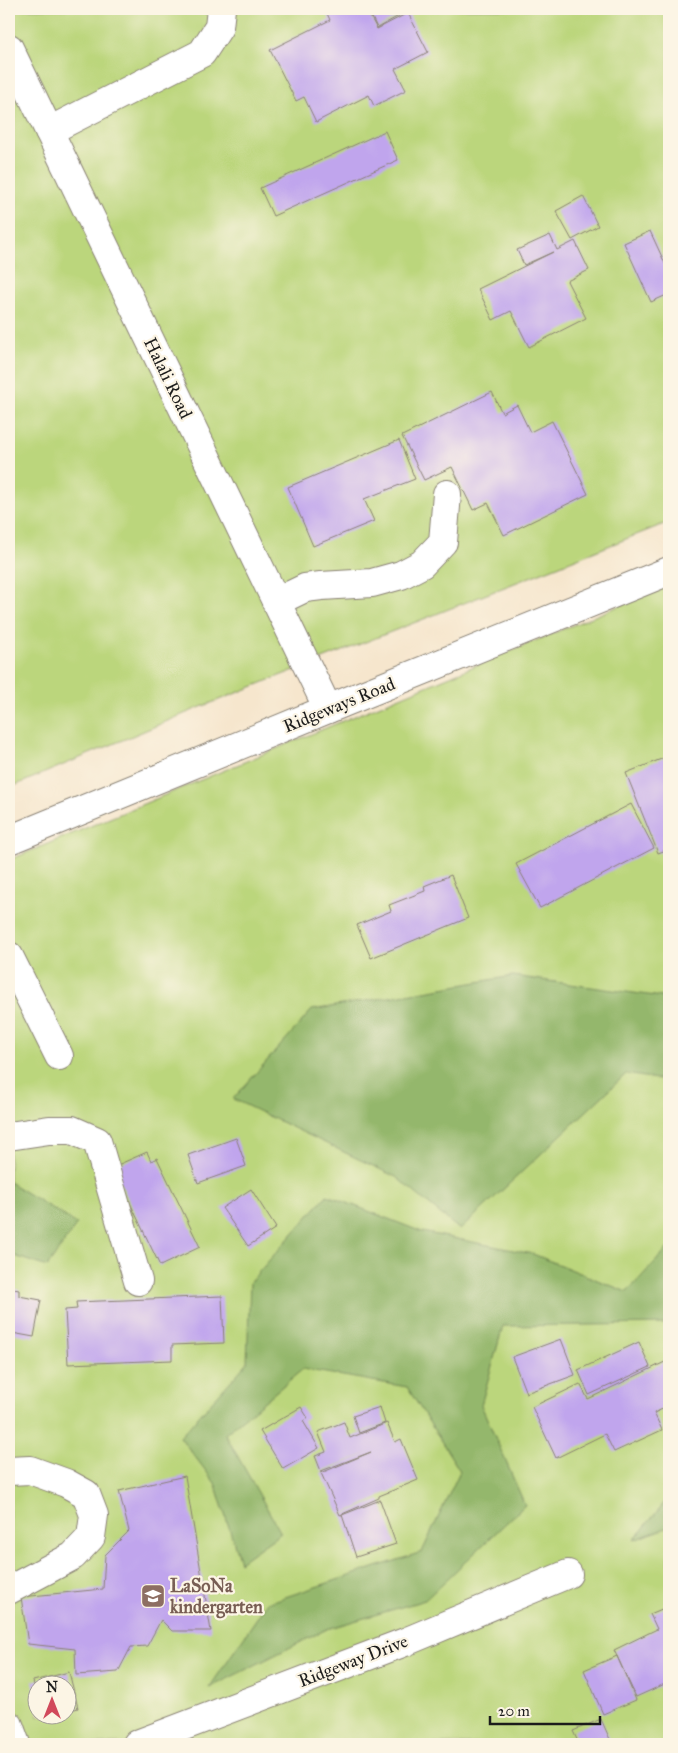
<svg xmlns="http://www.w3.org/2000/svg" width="678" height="1753" viewBox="0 0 678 1753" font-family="'IM FELL Great Primer',serif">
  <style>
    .green { fill: #bbd67c; stroke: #6c794c; fill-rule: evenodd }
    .forest { fill: #94b76c; stroke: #586a44 }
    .building { fill: #c0a5ed }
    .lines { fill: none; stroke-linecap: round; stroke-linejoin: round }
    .minor-casing { stroke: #898174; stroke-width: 30 }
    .minor { stroke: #fff; stroke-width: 28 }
    .labels { text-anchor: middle; stroke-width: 4.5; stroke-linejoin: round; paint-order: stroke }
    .street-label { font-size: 18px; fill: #1c1c1c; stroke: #fcf5e5 }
    .education-label { font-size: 18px; font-weight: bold; fill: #785e54; stroke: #fcf5e5; text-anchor: start }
  </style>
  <rect width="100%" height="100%" fill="#fcf5e5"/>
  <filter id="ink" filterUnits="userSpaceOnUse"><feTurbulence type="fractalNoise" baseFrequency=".02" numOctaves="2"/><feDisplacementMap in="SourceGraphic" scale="10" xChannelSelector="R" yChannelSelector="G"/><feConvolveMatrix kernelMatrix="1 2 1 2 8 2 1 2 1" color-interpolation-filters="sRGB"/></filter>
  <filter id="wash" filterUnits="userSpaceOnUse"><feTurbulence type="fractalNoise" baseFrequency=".0096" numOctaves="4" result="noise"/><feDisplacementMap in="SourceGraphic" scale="20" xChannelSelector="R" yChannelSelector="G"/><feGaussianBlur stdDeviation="1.12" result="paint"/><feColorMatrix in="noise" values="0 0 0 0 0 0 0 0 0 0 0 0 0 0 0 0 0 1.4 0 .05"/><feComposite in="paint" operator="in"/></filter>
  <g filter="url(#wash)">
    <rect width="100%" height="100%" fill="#f6e6cd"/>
    <!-- green -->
    <g class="green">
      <polygon points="9,9 669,9 669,522 196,709 9,788"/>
      <path d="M669,585v1159h-660v-884zM38,1686h30v30h-30z"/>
    </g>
    <!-- forest -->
    <g class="forest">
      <polygon points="513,976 669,998 669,1081 626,1074 460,1230 396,1177 233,1099 312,1010"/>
      <polygon points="9,1182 77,1224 47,1267 9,1254"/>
      <polygon points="327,1195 422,1232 533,1254 627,1292 669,1247 669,1324 503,1326 481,1405 525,1505 425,1600 327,1629 209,1688 267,1603 422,1552 460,1471 407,1387 303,1369 225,1434 281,1533 240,1562 215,1483 180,1437 247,1363 250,1282"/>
      <polygon points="669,1497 669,1527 634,1540"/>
    </g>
    <g id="blocks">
      <!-- building -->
      <g class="building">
        <polygon points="325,9 366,9 377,29 408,13 428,52 395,69 406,90 374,106 369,95 316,122 304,97 296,101 270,50 330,20"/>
        <polygon points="368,9 402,9 404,13 377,28"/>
        <polygon points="385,131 398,160 273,216 260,188"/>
        <polygon points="583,196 598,226 572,240 556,211"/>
        <polygon points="650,231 669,272 669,294 651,302 624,243"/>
        <polygon points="550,235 557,250 575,241 589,270 567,281 586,318 529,347 511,311 493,320 478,289 553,252 524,265 517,250"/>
        <polygon points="492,392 502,413 517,405 530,432 552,421 588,494 504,535 488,503 473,510 452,467 424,480 402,436"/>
        <polygon points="399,440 415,479 364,499 374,521 313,546 288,487"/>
        <polygon points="669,756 669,849 658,853 626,773"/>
        <polygon points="631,804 654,848 540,908 516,864"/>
        <polygon points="451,875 468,918 371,958 357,925 391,911 389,905 425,891 424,886"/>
        <polygon points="236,1138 246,1166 198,1183 188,1155"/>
        <polygon points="147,1152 151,1161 157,1158 200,1247 160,1266 113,1167"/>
        <polygon points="251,1189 276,1228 248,1246 222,1208"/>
        <polygon points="9,1288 19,1290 19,1296 41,1300 34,1337 12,1333 10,1345"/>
        <polygon points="222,1296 224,1343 172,1345 172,1360 68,1364 65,1310 77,1309 76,1302"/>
        <polygon points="561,1339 575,1375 526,1393 512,1357"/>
        <polygon points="639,1342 650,1367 589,1395 578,1370"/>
        <polygon points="669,1360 669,1406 654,1413 662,1430 614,1452 605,1434 556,1458 532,1407 580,1384 588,1399"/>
        <polygon points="301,1407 308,1418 303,1421 319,1448 283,1469 260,1431"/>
        <polygon points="380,1407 385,1423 359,1433 353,1416"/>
        <polygon points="344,1422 350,1438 387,1423 395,1442 401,1439 418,1480 379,1496 379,1498 340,1515 321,1473 371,1452 321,1471 315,1456 326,1452 318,1432"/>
        <polygon points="185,1476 211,1631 172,1631 161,1620 147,1646 131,1647 118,1672 76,1675 75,1649 28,1644 21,1597 103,1589 105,1555 129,1531 119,1491"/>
        <polygon points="380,1500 396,1544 356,1557 342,1515"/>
        <polygon points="669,1606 669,1682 636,1697 614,1650 657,1629 650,1614"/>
        <polygon points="617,1656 636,1700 603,1714 584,1670"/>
        <polygon points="69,1672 78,1708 68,1711 68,1686 38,1686 37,1697 33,1681"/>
        <polygon points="601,1719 612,1744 579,1744 573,1731"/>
      </g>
    </g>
  </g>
  <g filter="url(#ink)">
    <use href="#blocks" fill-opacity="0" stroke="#898174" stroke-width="1"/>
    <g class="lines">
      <defs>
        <g id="minor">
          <polyline points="9,48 328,709"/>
          <polyline points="49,131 202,53 219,27 221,9"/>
          <polyline points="276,602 305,588 321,586 372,583 401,575 422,564 443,542 447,494"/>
          <polyline points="9,840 328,709 669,571"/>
          <polyline points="9,956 59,1056"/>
          <polyline points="9,1136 49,1130 72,1130 97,1141 138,1281"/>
          <polyline points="9,1471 30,1470 66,1483 86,1494 94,1515 91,1537 73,1556 9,1590"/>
          <polyline points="9,1725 16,1744"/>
          <polyline points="137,1744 405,1642 568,1574"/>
        </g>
      </defs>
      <!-- minor casing -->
      <use href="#minor" class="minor-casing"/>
      <!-- minor -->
      <use href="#minor" class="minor"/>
    </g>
  </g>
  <!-- icons -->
  <defs>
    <symbol id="school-square" viewBox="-11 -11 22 22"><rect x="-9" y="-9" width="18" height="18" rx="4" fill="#8d6e63" stroke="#fcf5e5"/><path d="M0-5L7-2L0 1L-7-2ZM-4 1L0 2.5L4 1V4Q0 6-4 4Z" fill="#fff"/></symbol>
  </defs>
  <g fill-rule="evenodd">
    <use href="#school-square" x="139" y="1582" width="28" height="28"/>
  </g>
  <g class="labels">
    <!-- street labels -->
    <g class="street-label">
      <text transform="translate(168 378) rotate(64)" y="6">Halali Road</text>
      <text transform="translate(339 705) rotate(-22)" y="6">Ridgeways Road</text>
      <text transform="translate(353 1661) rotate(-21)" y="6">Ridgeway Drive</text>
    </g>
    <!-- education labels -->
    <g class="education-label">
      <text x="170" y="1592">LaSoNa<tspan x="170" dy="21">kindergarten</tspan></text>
    </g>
  </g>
  <!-- margin -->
  <rect width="678" height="1753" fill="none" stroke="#fcf5e5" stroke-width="30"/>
  <!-- north arrow -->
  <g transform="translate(52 1700)"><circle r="24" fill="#fcf5e5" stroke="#a29e95"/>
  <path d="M0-4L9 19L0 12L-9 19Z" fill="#d1495b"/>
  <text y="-8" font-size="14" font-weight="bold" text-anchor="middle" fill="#1c1c1c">N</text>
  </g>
  <!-- scale -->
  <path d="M490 1716v8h110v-8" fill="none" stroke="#1c1c1c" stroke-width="2.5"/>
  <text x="498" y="1716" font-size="15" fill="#1c1c1c" stroke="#fcf5e5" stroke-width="4" paint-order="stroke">20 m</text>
</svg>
